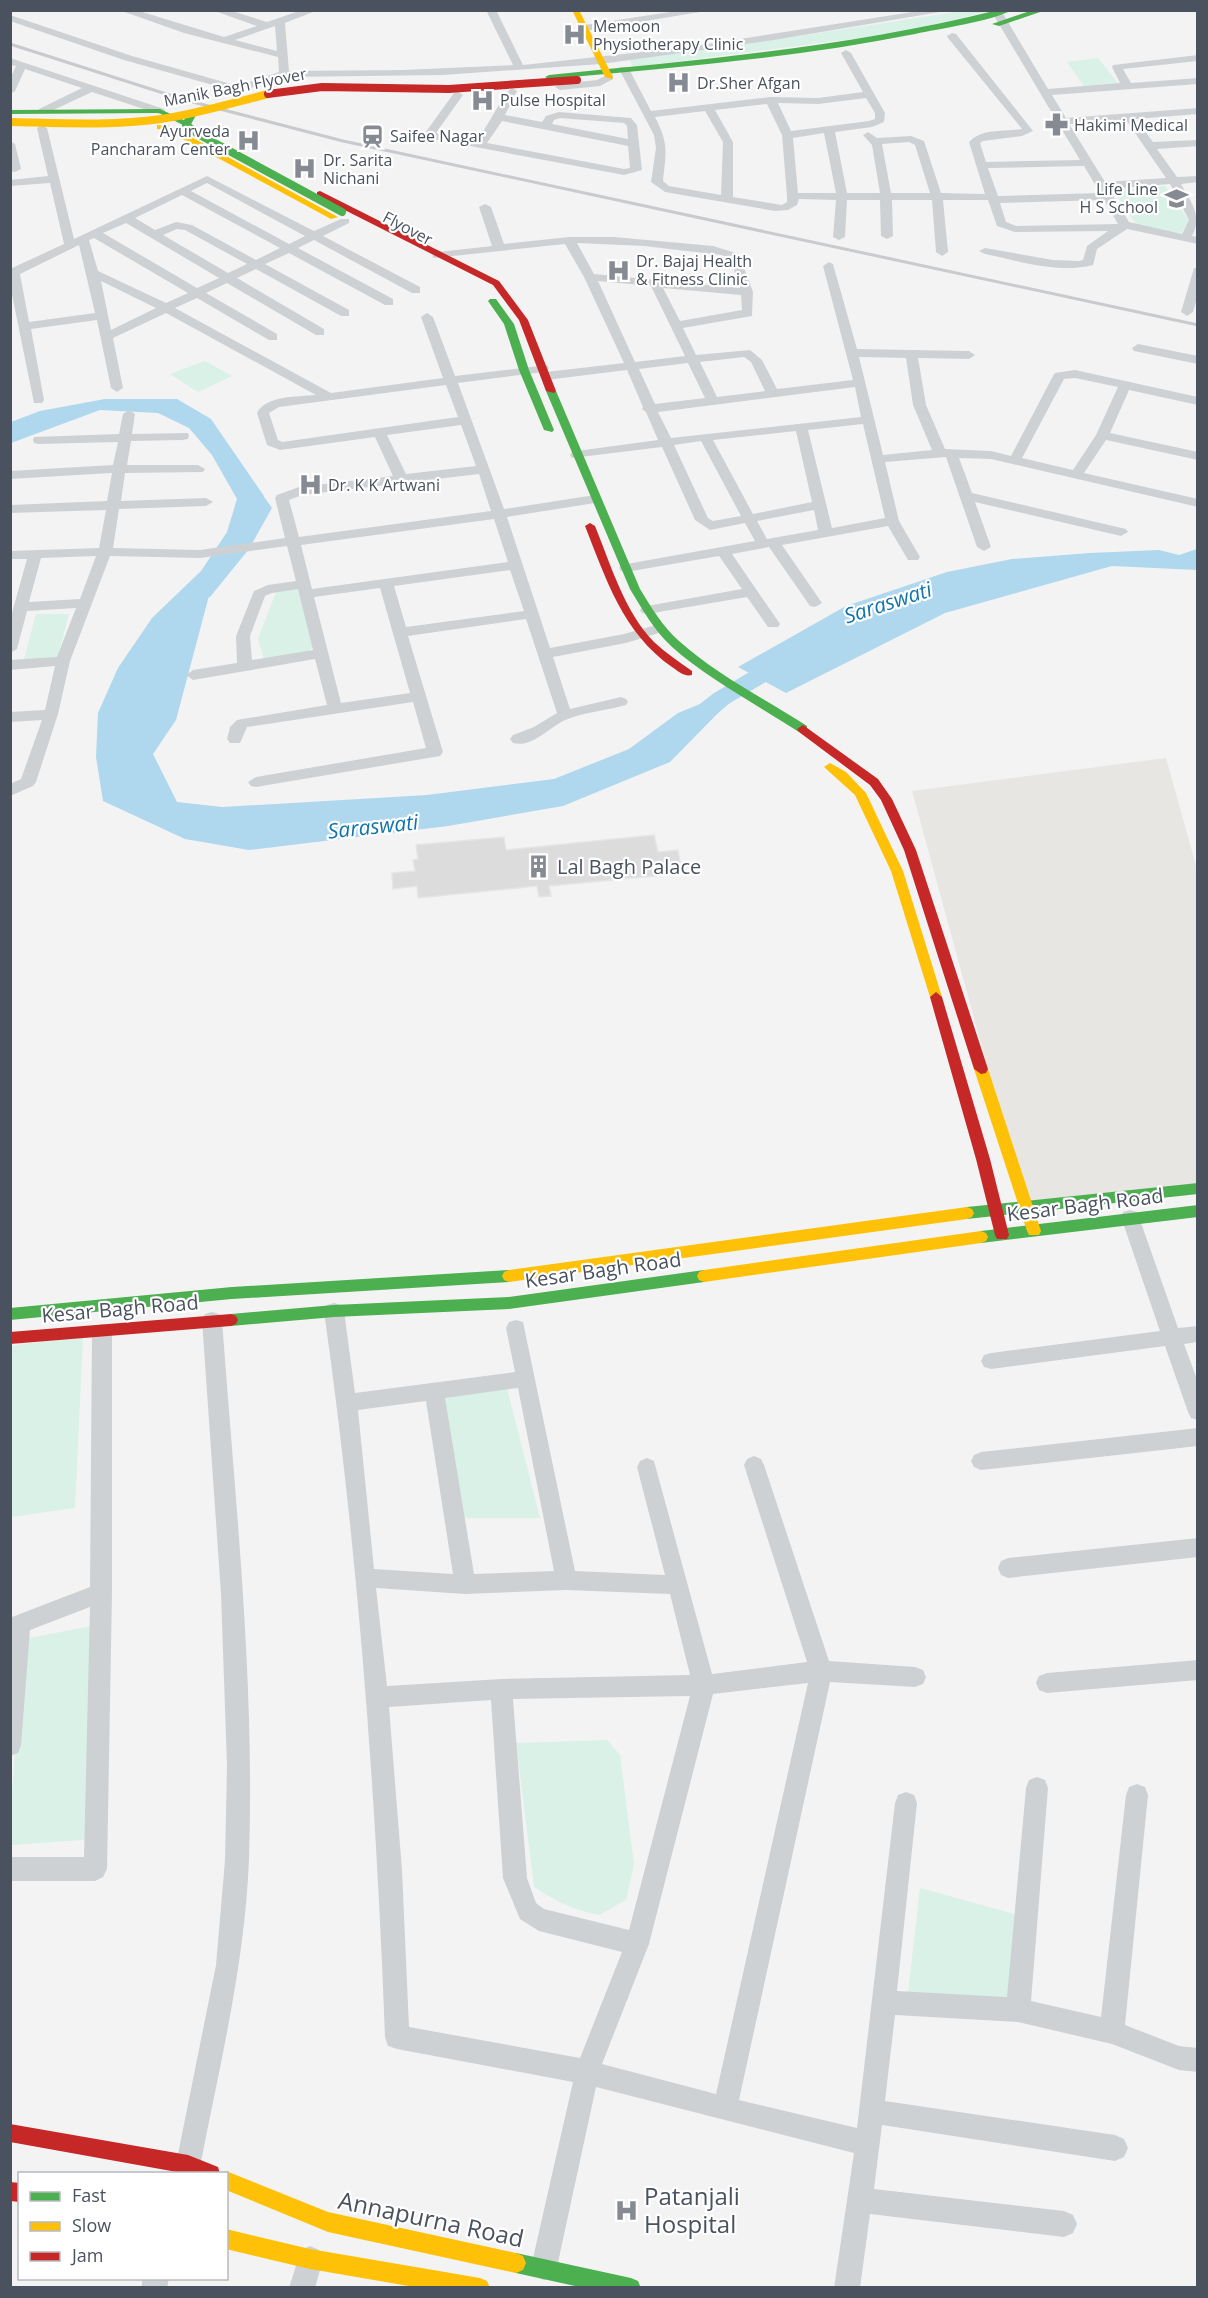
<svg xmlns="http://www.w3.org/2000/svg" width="1208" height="2298" viewBox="0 0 1208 2298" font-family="'Open Sans',sans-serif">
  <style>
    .commercial { fill: #e7e6e2 }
    .green { fill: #d9f1e6 }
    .water { fill: #afd7ed }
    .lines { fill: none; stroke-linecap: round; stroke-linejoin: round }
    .river { fill: #afd7ed; fill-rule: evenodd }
    .building { fill: #dcdcdd; stroke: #e4e5e6; stroke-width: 1.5 }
    .street { fill: #ced1d4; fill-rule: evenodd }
    .fast { fill: #4caf50; fill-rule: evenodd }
    .slow { fill: #ffc107; fill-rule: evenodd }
    .jam { fill: #c62828; fill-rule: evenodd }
    .rail { stroke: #c8cacd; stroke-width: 3 }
    .fast-bridge { stroke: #4caf50; stroke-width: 8 }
    .slow-bridge { stroke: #ffc107; stroke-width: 8 }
    .jam-bridge { stroke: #c62828; stroke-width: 8 }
    .labels { text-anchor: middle; stroke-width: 4.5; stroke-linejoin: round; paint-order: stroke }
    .far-poi-label { font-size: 16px; fill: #4a525f; stroke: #fff; text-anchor: start }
    .far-street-label { font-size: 16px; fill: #4a525f; stroke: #fff }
    .poi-label { font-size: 20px; fill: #4a525f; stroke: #fff; text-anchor: start }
    .street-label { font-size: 20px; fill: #4a525f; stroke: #fff }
    .water-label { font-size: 21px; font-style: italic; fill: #1274ab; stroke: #fff }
    .near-poi-label { font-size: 24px; fill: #4a525f; stroke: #fff; text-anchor: start }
    .near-street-label { font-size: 24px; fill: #4a525f; stroke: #fff }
  </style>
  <rect width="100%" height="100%" fill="#f3f3f3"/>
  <!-- commercial -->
  <polygon class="commercial" points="1166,758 1197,869 1197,1189 1025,1205 912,791"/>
  <!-- green -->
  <g class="green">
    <polygon points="994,10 899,33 633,67 629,59 760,42 962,11"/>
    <polygon points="1098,58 1118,83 1084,86 1067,62"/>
    <polygon points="1165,186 1189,221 1180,234 1136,224 1113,190"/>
    <polygon points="205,361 232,376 198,392 170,374"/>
    <polygon points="300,587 314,646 307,652 264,659 258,639 277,590"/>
    <polygon points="36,614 69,614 57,659 24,659"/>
    <polygon points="83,1336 75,1508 11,1517 10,1346"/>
    <polygon points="507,1388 540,1518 466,1518 454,1502 438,1394"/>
    <polygon points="102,1624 96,1839 11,1845 11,1805 24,1639"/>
    <path d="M607,1740l13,15 14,109 -8,36 -27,15c-25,-5 -44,-14 -65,-28l-18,-144z"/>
    <polygon points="920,1888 1022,1916 1015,1997 908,1993"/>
  </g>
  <!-- water -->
  <g class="water">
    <polygon points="105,399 177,399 211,419 264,496 210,592 176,720 153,754 177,802 222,807 427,795 554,779 629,749 678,713 710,700 722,709 670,762 563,806 448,826 249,850 185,839 103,801 96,757 98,713 118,668 152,618 201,571 227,532 237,499 212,455 189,428 158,413 100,410 11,443 11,422 40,411"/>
    <polygon points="1197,549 1197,570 1112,566 945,613 786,693 738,667 846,606 947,572 1012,559 1090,553 1159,550 1179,555"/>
  </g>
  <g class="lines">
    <!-- river -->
    <g class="river">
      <polygon points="237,467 244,469 272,508 249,549 210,597 202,599 194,597 191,592 231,542 250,508 227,473 230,469"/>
      <polygon points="790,651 798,653 802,658 798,663 730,703 694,733 686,735 678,733 674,727 678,721 714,693 782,653"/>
    </g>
  </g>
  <!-- building -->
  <polygon class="building" points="654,835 658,852 678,850 680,862 662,864 665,875 549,886 551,896 539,897 537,886 418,898 417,886 393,889 392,873 415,871 413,860 418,859 416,845 504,837 506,850"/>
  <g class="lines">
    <!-- street -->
    <g class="street">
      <path d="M119,10h17l88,27 33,-11 -45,-16h17l38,12 35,-12h16l-33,13 4,48 114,-1 110,-5 -27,-55h10l27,55 165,-18 237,-37h27l-178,30 -173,24 -158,11 -158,2 -56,18 -5,-3 3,-3 -103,-29 -114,-39v-6l122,41 106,30 41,-14 -1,-15 -94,-24zM275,26l2,25 -42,-11z"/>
      <polygon points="683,10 712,10 585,31 580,28 585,25"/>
      <path d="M994,12h8l46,77 72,-6 -8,-16 1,-2 85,-10v6l-75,8 8,14 67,-5v6l-146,11 14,23 132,-10v6l-62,5 17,23 45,-2v6l-41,3 20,28 21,-1v6l-17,2c10,18 22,32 11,52l6,1v7l-71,-15 -30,20 -4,16c-35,9 -74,-4 -108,-11l-6,-3 6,-3 68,12 26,1 4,-1 4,-14 21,-15 -93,1 -18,-6 -9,-26h-45l5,52 -6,4 -6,-4 -4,-52h-40l1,36 -6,3 -6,-3 -1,-36h-33l-2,37 -6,3 -6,-3 3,-37 -37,-1 -2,6 -9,5 -13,1 -110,-19 -14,-10 5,-34 -2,-13 -35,-66 1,-2h8l23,44 120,-14 47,1 45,-6 -22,-39 5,-3 5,3 34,60 -1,9 -12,5 -37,5 12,61h33l-8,-48 -9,-10 5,-3 9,6 34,-2 13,5 17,52 44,1 -16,-52c13,-14 35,-10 53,-13l-74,-91 -1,-2 5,-3 4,1 77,97 -11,5 -39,5 -3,2 6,19 94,-2 -87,-146zM866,98l9,15v6l-6,2 -78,10 -13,-28 40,1zM767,104l15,31 5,61v6l-5,3 -49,-8v-55l-18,-32zM705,111l18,31 -2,53 -52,-9 -6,-5c3,-29 6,-37 -8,-64zM1126,120l40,58 -61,4 -36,-58zM824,133l12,60h-38l-5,-55zM909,142l6,3 15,48h-39l-9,-49zM1084,166l16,27 -102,3 -10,-28zM1170,184l19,36 -7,14 -53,-12 -20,-33zM1104,200l14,24 -102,2 -10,-4 -6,-19z"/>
      <polygon points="10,58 164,109 165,111 160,114 156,113 92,92 47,113 39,113 39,109 82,88 25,69 15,91 10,94 10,79 16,66 10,65"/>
      <polygon points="609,74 613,75 613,79 600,86 560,90 555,87 560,84 597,80"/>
      <path d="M512,88l5,3 -12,24 37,7 4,-6 13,-4 72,6 6,7 5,45 -18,5 -191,-36 -8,-6 29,-40 4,-1 5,3 -27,38 41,8c7,-9 29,-51 35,-53zM560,118l64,5 3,3 1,13 -76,-15 2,-4zM502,121l126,25 2,22 -6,1 -137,-26z"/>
      <path d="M42,125l5,3 27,111 133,-63 107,55 27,-12h8v4l-26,13 97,51v6h-8l-98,-53 -16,8 95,51v6h-8l-96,-52 -24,11 84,46v6h-8l-85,-47 -19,9 87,51v6h-8l-89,-52 -21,10 71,41v6h-8l-72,-42 -22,10 156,85 112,-15 -22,-61 6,-4 6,4 22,59 92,-11 2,3 -2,3 -4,1 -85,11 46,126 91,-14 7,4 -7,4 -88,14 43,131 74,-14 36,-10 7,4 -2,3 -39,12 -73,14 17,52 51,-12 5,2 2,3 -2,3c-20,6 -44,7 -63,16 -15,8 -32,27 -50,22l-3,-4 3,-4 21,-8 23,-14 -31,-94 -118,17 35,116 -3,4 -184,31 -5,-1 -3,-4 8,-5 170,-29 -13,-46 -166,25 -7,16h-10l-3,-4 3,-12 7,-7 90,-15 -12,-46 -122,21 -7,-5 7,-5 44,-7 -1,-27 18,-45 14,-6 28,-4 -9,-35 -87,12 -90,-2 -40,105 -12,53 -22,68 -3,4 -23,10v-12l11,-5 21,-59 -32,2v-10l35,-2 10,-44 -45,4v-10l47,-3 19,-49 -49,3 -10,38 -7,4v-33l17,-61h-17v-8l89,-3 7,-38 -96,3v-8l97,-4 5,-28 -102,6v-8l103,-6 5,-23 -79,2 -5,-1 -1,-3 1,-3 85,-3 4,-20 6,-4 6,4 -3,20 56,-1 1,3 -1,3 -5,1 -52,1 -4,24h71l7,4 -2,3 -78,1 -4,28 85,-3 7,4 -7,4 -87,3 -6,39 87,2 85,-12 -10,-40 2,-3 22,-8 94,-11 -18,-39 -95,13 -13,-5 -10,-32c9,-18 41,-16 59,-18l-150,-82 -53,25 10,50 -6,4 -6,-4 -14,-68 -66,9 13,71 -2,3h-8l-24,-118v-16l54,-25 -14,-61 -40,3v-6l38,-4 -11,-48zM207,183l98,53 -16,8 -98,-53zM182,195l98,53 -24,12 -64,-35 -16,-3 -21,8 -20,-12zM126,223l93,55 -22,10 -94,-55zM177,229l8,1 62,34 -19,9 -65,-38zM94,238l94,55 -22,10 -68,-32 -9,-31zM79,245l16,68 -66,9 -9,-48zM101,281l55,27 -45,22zM446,385l12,32 -176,25 -4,-2 -9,-27 10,-6zM461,425l15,41 -70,8 -19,-39zM479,474l12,37 -192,26 -10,-37 13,-5zM494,519l14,43 -196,27 -11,-44zM96,556l-16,43 -51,3 12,-44zM510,570l14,41 -118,16 -12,-41zM380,588l30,105 -69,10 -27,-106zM298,589l15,61 -61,10 -2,-24 15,-40 7,-3z"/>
      <polygon points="10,141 15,144 21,169 15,172 10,171"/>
      <path d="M485,204l6,3 13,37 65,-7h45l99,9 26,8 14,38 -1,24 -69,12 13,27 54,-5 12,10 15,29 76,-9 -30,-114 6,-4 4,2 24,85 112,2 6,4 -6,4 -51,-1 8,47 19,44 46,2 20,5 42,-80 2,-3 20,-3 123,27v8l-69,-15 -19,43 88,19v8l-92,-20 -22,33 114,26v8l-207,-48 -32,-1 13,35 154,36 2,3 -7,4 -146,-34 16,45 -7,4 -7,-4 -31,-90 -61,5 14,59 21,36 -2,3h-10l-20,-34 -106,19 40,58 -7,4 -5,-1 -41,-59 -37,7 48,70 -2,3h-10l-21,-30 -100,17 -5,-1 -2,-3 2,-3 5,-1 95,-17 -23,-33 -93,16 -5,-1 -2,-3 2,-3 134,-24 -10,-18 -35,7 -15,-10 -33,-73 -90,11 -2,-3 2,-3 5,-1 81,-11 -12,-28 -4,-3 1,-2 -16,-37 -81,10 -6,-4 6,-4 78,-9 -40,-86 -19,-33 -131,14 -2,-2 6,-4 54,-6 -13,-39zM577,243l67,3 77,9 9,3 10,30 -146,-14zM598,281l53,5 34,70 -50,6zM663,288l78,7 1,15 -62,11zM744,357l7,5 14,29 -48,6 -17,-35zM859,357l47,1 7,47 19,45 -49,5zM688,363l17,35 -50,6 -16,-35zM1075,378l43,9 -22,48 -23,35 -51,-12 42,-79zM855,387l6,30 -190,21 -13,-26zM863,424l22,94 -53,10 -24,-98zM796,431l16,71 -59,12 -40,-74zM701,441l40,75 -28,5 -5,-3 -34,-73zM814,510l4,20 -51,9 -10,-18z"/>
      <polygon points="1194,268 1198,268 1198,295 1193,312 1187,316 1181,312"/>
      <polygon points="1138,344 1198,356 1198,364 1134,351 1132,348"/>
      <polygon points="1130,1210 1137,1212 1139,1217 1178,1328 1198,1326 1198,1342 1184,1344 1198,1382 1198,1420 1191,1418 1188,1412 1165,1346 991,1369 984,1367 981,1361 984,1355 991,1353 1160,1331 1121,1217 1123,1212"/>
      <path d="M334,1303l7,2 3,6 11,82 160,-21 -9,-44 3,-6 7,-2 7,2 52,249 90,4 -28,-108 3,-6 7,-3 7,3 58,213 95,-12 -63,-197 3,-6 7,-3 7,3 3,6 65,196 86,6 8,3 3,7 -3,7 -8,3 -85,-5 -91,418 118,28 38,-325 3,-8 8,-3 8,3 3,8 -20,188 110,6 19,-209 3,-8 8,-3 8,3 3,8 -17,213 70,16 25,-222 3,-8 8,-3 8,3 3,8 -23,230 54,21 19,2v24l-19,-2 -67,-26 -94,-22 -123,-7 -10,86 230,34 9,4 4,9 -4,9 -9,4 -233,-36 -8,64 190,22 9,4 4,9 -4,9 -9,4 -194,-23 -10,74h-26l20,-135 -258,-66 -39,180 -4,9 -9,4 -9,-4 -4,-9 42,-185 -176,-33 -9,-3 -3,-9c-9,-243 -27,-485 -61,-726l3,-6zM518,1388l36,183 -80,3 -29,-176zM426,1401l27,173 -79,-5 -16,-159zM376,1588l89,6 101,-4 104,4 20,81 -189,4 -114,7zM808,1683l-92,411 -114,-30 47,-120 64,-250zM690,1696l-61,234 -85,-21 -8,-6 -9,-25 -14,-179zM491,1700l12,178 17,41 19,12 83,21 -42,106 -171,-31 -7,-157 -13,-163z"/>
      <path d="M212,1312l7,2 3,6c13,179 33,359 27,539 -4,106 -30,209 -50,313l-25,2 42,-209 9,-105 2,-94 -6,-172 -19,-274 3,-6z"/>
      <polygon points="102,1324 109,1326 112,1332 112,1593 107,1869 103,1877 95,1881 10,1881 10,1857 84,1857 90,1607 30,1630 21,1745 18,1753 10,1756 10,1621 12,1617 90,1587 92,1332 95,1326"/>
      <polygon points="1198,1428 1198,1446 981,1470 974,1467 971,1461 974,1455 981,1452"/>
      <polygon points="1198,1538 1198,1557 1008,1578 1001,1575 998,1568 1001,1561 1008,1558"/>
      <polygon points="1198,1660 1198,1680 1047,1693 1039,1690 1036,1683 1039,1676 1047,1673"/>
      <polygon points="310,2246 319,2250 323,2259 315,2288 289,2288 301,2250"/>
      <polygon points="143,2278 169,2278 167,2288 141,2288"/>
    </g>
    <!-- fast -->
    <g class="fast">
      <path d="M998,10h14c-23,12 -70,18 -97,24 -120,24 -244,34 -366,45l-4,-2 4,-2c151,-15 301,-28 449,-65z"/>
      <polygon points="1033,10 1046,10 999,26 992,24"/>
      <polygon points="160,109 190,123 183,125 159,113 10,114 10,110"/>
      <polygon points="490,299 496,299 514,324 529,370 554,430 552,432 544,430 519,370 504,324 488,301"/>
      <path d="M548,389l8,2 84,198c11,18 23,38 39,52 38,34 86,58 128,85v6h-8c-40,-26 -94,-55 -128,-86 -17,-16 -29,-37 -41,-57l-84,-198z"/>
      <polygon points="1198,1183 1198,1194 967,1219 962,1217 960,1213 962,1209 967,1207"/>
      <polygon points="1198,1205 1198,1217 981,1243 976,1241 974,1237 976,1233 981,1231"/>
      <polygon points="509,1270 514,1272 516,1276 514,1280 509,1282 232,1299 10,1320 10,1308 232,1287"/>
      <polygon points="704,1270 709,1272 711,1276 709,1280 704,1282 509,1309 334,1317 231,1326 226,1324 224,1320 226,1316 231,1314 334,1305 509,1297"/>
      <polygon points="516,2253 631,2278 638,2281 641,2288 584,2288 516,2273 509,2270 506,2263 509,2256"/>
    </g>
    <!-- slow -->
    <g class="slow">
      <polygon points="572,10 579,10 613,77 612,79 605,77"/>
      <polygon points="157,125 171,126 338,217 331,219 166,130 157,129"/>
      <polygon points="830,763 846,772 866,793 903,871 942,997 940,1000 936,1002 930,997 891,871 855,795 824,767"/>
      <polygon points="981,1064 988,1069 1041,1231 1039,1235 1029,1235 1027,1231 974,1069"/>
      <polygon points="967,1207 972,1209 974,1213 972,1217 967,1219 509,1282 504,1280 502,1276 504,1272 509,1270"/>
      <polygon points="981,1231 986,1233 988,1237 986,1241 981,1243 704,1282 699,1280 697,1276 699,1272 704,1270"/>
      <polygon points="226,2171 328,2212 516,2253 523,2256 526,2263 523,2270 516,2273 328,2232 226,2190 226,2174 219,2174"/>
      <polygon points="226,2229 310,2249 480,2278 487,2281 490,2288 420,2288 310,2269 226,2249"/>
    </g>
    <!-- jam -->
    <g class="jam">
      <polygon points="320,191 499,281 528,320 556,391 554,393 546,391 519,320 493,285 317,196 317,192"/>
      <path d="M590,523l5,3c16,39 29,85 59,116 12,11 25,20 38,29v4c-8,2 -14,-4 -20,-8 -49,-34 -66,-88 -87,-141z"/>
      <polygon points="803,725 878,779 892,799 916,850 988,1069 986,1073 981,1074 974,1069 904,850 881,800 870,785 799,732 797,729"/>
      <polygon points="936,992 942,997 990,1159 1009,1235 1007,1239 997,1239 995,1235 976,1159 930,997"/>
      <polygon points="231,1314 236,1316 238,1320 236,1324 231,1326 10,1344 10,1332"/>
      <polygon points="10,2124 188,2155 218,2167 220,2174 188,2174 10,2142"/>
      <polygon points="10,2182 20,2183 20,2202 10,2201"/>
    </g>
    <!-- rail -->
    <polyline class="rail" points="10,44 185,100 343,141 1198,325"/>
    <!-- fast-bridge -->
    <polyline class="fast-bridge" points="192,114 186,125 198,134 342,212"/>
    <!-- slow-bridge -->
    <path class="slow-bridge" d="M10,122c50,1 101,4 151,-3 36,-5 71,-16 107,-25"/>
    <!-- jam-bridge -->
    <polyline class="jam-bridge" points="268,94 322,87 449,89 577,80"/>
  </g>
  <!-- icons -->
  <defs>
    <symbol id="hospital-bare" viewBox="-9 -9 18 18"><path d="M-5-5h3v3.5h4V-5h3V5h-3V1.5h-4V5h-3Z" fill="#858a93" stroke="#fff" stroke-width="2.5" paint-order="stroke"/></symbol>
    <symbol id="pharmacy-bare" viewBox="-9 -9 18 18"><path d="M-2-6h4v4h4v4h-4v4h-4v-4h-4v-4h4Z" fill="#858a93" stroke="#fff" stroke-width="2.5" paint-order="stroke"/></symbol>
    <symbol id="station-bare" viewBox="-9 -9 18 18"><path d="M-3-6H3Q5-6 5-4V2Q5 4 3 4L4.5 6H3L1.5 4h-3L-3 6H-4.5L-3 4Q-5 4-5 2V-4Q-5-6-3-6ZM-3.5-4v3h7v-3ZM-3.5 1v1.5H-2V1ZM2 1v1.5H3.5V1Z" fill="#858a93" stroke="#fff" stroke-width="2.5" paint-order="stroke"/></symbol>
    <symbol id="school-bare" viewBox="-9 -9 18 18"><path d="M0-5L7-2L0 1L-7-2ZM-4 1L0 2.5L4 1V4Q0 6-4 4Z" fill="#858a93" stroke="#fff" stroke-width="2.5" paint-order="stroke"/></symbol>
    <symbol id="building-bare" viewBox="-9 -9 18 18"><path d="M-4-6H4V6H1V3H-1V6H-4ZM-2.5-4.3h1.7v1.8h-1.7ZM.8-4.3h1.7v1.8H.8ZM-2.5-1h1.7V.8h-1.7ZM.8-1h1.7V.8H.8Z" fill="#858a93" stroke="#fff" stroke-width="2.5" paint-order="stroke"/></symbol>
  </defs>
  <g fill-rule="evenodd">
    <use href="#hospital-bare" x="558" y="18" width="33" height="33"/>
    <use href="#hospital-bare" x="662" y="66" width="33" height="33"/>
    <use href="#hospital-bare" x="466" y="84" width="33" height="33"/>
    <use href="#pharmacy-bare" x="1040" y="108" width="33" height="33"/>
    <use href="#station-bare" x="356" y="120" width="33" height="33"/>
    <use href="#hospital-bare" x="232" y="124" width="33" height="33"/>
    <use href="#hospital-bare" x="288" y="152" width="33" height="33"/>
    <use href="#school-bare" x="1160" y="182" width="33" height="33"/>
    <use href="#hospital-bare" x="602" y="254" width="33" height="33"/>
    <use href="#hospital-bare" x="294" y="468" width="33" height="33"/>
    <use href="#building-bare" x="522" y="850" width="33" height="33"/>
    <use href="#hospital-bare" x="610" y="2194" width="33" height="33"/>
  </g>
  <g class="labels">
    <!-- far-poi labels -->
    <g class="far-poi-label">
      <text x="593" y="32">Memoon<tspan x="593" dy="18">Physiotherapy Clinic</tspan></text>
      <text x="697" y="89">Dr.Sher Afgan</text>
      <text x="500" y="106">Pulse Hospital</text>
      <text x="1074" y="131">Hakimi Medical</text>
      <text x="230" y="137" text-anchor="end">Ayurveda<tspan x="230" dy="18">Pancharam Center</tspan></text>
      <text x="390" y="142">Saifee Nagar</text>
      <text x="323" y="166">Dr. Sarita<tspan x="323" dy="18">Nichani</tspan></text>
      <text x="1158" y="195" text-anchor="end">Life Line<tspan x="1158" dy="18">H S School</tspan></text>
      <text x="636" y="267">Dr. Bajaj Health<tspan x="636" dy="18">&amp; Fitness Clinic</tspan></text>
      <text x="328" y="491">Dr. K K Artwani</text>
    </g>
    <!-- far-street labels -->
    <g class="far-street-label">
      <text transform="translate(235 87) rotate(-11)" y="6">Manik Bagh Flyover</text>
      <text transform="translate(408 228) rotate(28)" y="6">Flyover</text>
    </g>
    <!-- poi labels -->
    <g class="poi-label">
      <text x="557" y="874">Lal Bagh Palace</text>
    </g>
    <!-- street labels -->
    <g class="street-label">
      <text transform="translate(1085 1205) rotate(-7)" y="7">Kesar Bagh Road</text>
      <text transform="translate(603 1270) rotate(-8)" y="7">Kesar Bagh Road</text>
      <text transform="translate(120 1309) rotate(-5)" y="7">Kesar Bagh Road</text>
    </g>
    <!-- water labels -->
    <g class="water-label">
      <text transform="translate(888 603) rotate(-18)" y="7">Saraswati</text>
      <text transform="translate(373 827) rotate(-6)" y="7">Saraswati</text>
    </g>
    <!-- near-poi labels -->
    <g class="near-poi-label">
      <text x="644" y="2205">Patanjali<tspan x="644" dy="28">Hospital</tspan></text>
    </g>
    <!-- near-street labels -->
    <g class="near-street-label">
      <text transform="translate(431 2220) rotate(12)" y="8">Annapurna Road</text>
    </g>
  </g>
  <!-- border -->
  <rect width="1208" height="2298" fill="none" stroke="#4a525f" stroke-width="24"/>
  <!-- legend -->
  <rect x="18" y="2172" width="210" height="108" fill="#ffffff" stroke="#b7babf" stroke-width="1.5"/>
  <rect x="30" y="2192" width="30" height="9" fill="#4caf50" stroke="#b7babf" stroke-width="1.5"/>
  <text x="72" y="2202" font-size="18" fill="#4a525f">Fast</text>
  <rect x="30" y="2222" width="30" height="9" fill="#ffc107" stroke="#b7babf" stroke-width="1.5"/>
  <text x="72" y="2232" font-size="18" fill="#4a525f">Slow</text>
  <rect x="30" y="2252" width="30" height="9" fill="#c62828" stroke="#b7babf" stroke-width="1.5"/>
  <text x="72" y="2262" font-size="18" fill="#4a525f">Jam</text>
</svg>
